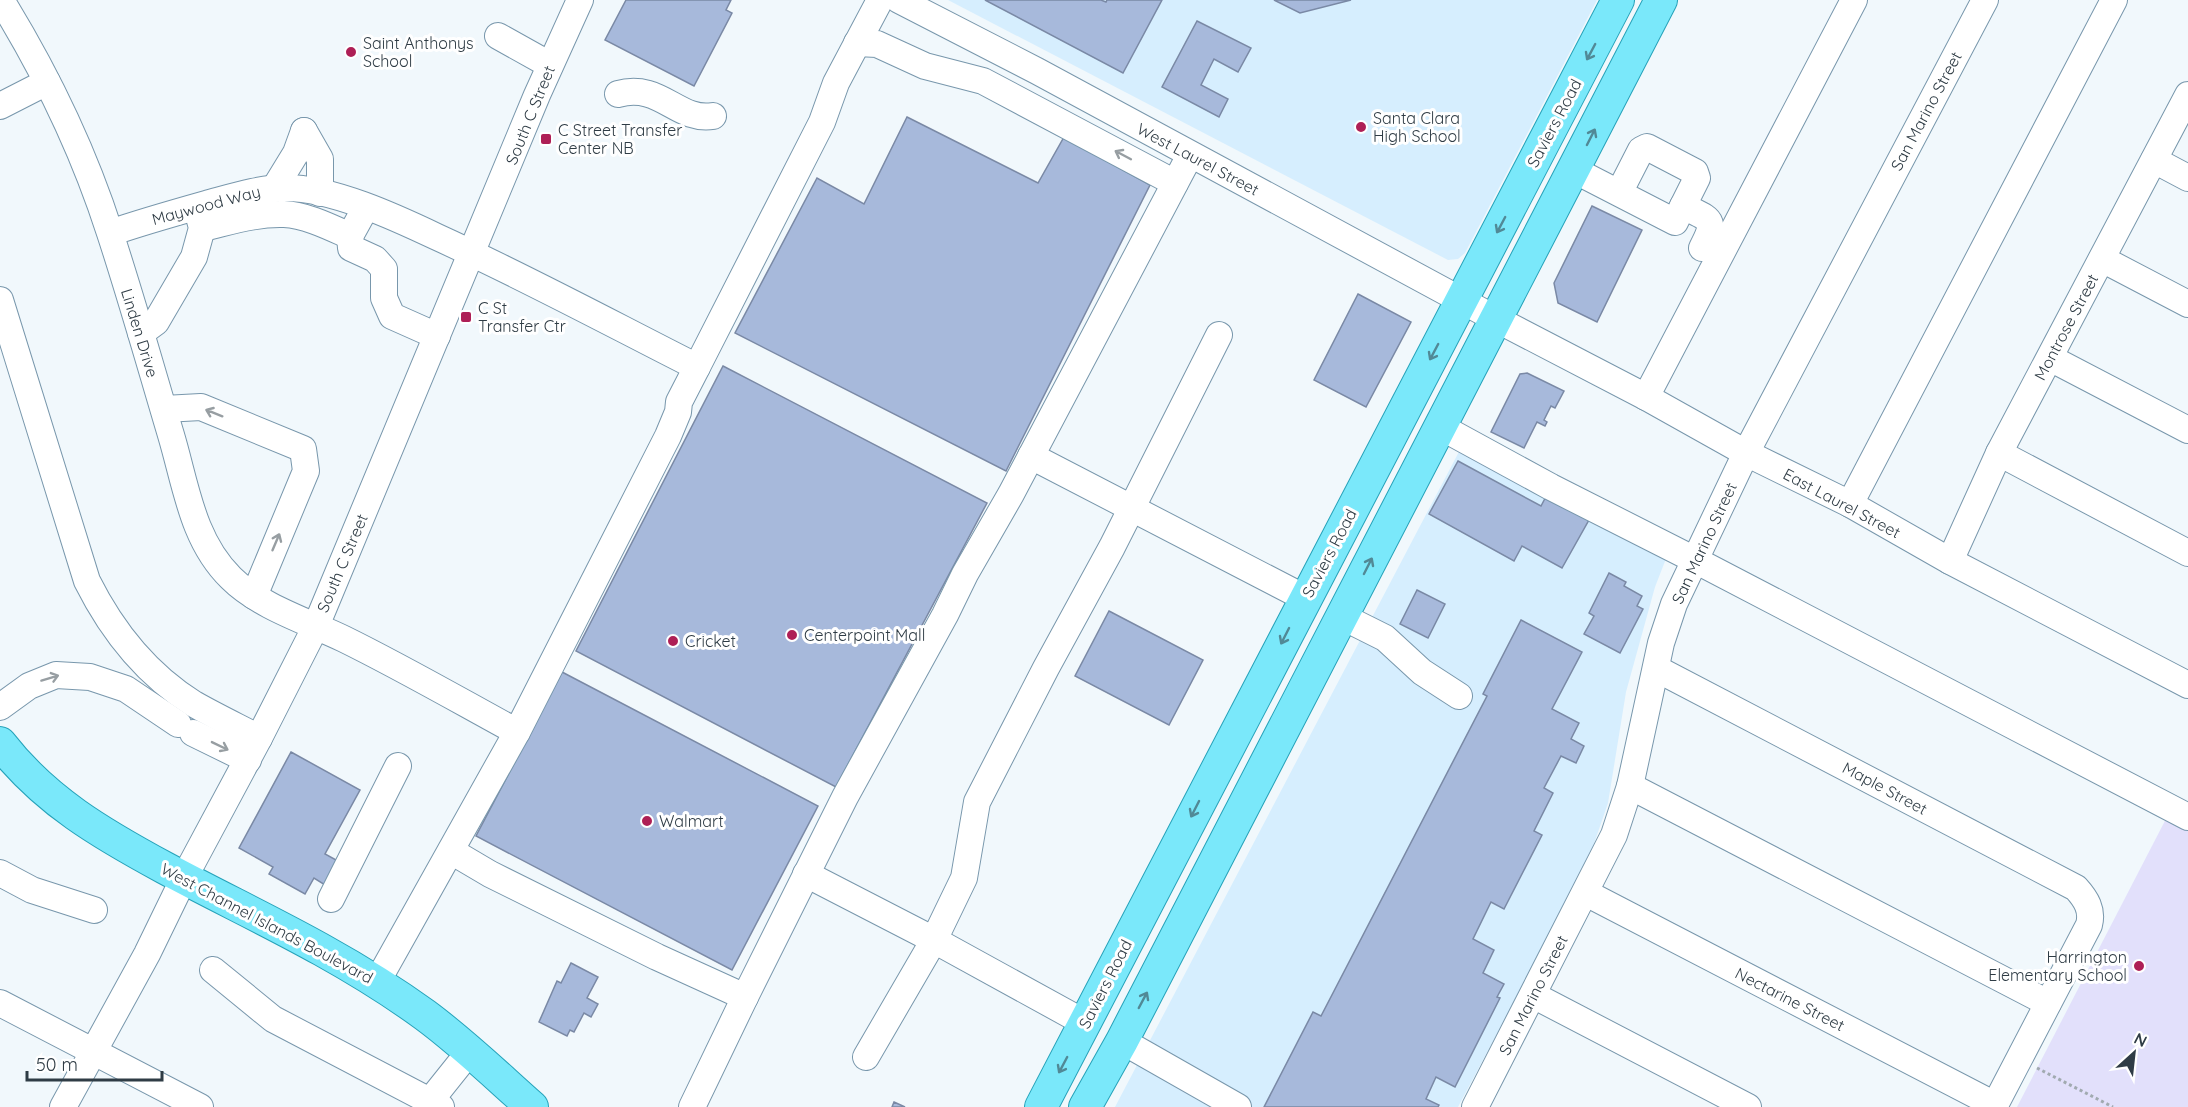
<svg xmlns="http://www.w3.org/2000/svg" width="2188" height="1107" viewBox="0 0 2188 1107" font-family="Quicksand,sans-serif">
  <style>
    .built { fill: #d6eefe }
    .green { fill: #e2e0fb }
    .building { fill: #a7b9db; stroke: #7a89a5; stroke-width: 1.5 }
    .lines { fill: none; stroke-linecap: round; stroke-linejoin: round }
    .minor-casing { stroke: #7897ac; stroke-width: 28 }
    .major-casing { stroke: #26a2b9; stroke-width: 34 }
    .path { stroke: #a1aab0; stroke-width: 3; stroke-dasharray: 3 3; stroke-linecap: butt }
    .minor { stroke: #fff; stroke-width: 26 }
    .major { stroke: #7ae8fa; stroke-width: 32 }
    .oneway { stroke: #518996 }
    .oneway2 { stroke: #979ea2 }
    .poi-dot { fill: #ae1f56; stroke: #fff; stroke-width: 2 }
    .labels { text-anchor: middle; stroke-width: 6; stroke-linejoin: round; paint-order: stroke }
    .poi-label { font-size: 16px; fill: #2f3c45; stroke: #fff; text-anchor: start }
    .street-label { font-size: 16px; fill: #2f3c45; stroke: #fff }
  </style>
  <rect width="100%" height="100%" fill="#f1f8fc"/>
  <!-- built -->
  <g class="built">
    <polygon points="948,0 1597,0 1465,253 1458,259 1448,260"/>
    <polygon points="1462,446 1669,551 1655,587 1626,692 1608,803 1587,864 1458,1107 1115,1107"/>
  </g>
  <!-- green -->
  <polygon class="green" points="2168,815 2188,825 2188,1107 2017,1107"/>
  <!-- building -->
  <g class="building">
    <polygon points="626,0 731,0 726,10 732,13 694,86 605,40"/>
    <polygon points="985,0 1101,0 1106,2 1107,0 1162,0 1123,73"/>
    <polygon points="1274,0 1351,0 1300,13"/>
    <polygon points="1197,21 1251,48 1238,72 1214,59 1201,85 1228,99 1219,117 1162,87"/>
    <polygon points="907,117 1038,183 1064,137 1150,185 1006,471 735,333 817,178 864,204"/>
    <polygon points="1592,206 1642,230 1597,322 1558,303 1554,283"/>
    <polygon points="1358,294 1411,322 1366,407 1314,380"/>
    <polygon points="723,366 987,503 836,787 576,651"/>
    <polygon points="1527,373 1564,391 1555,408 1551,406 1544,420 1547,422 1545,426 1537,422 1524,448 1491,432 1520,374"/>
    <polygon points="1458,461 1541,506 1551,487 1594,511 1562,568 1522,546 1514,561 1429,514"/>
    <polygon points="1609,573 1626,582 1624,586 1642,596 1637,606 1643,609 1620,653 1584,634 1594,616 1589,613"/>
    <polygon points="1417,590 1445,604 1428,638 1400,624"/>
    <polygon points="1109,611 1203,660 1169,725 1075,676"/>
    <polygon points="1521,620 1582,652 1552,709 1579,723 1571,739 1584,746 1576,763 1561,756 1544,788 1553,793 1534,831 1542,835 1504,909 1491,902 1473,939 1494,950 1483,973 1504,984 1497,997 1500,998 1455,1087 1436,1077 1426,1099 1439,1105 1438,1107 1264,1107 1313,1012 1321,1016 1487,696 1483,694"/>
    <polygon points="562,672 818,806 732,970 476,836"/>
    <polygon points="291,752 360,790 325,854 338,861 325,885 314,878 305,894 269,874 273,867 239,848"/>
    <polygon points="571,963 598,977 587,998 598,1004 591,1017 584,1013 574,1032 570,1030 567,1036 539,1022 557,981 561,983"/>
    <polygon points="894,1102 905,1107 892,1107"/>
  </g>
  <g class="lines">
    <defs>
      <g id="minor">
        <path d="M1,0c45,73 83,152 109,233 22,67 41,135 61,202 15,50 21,105 60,143 29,29 78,44 113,61 59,29 116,62 173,93l151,-296 10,-24 1,-10 18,-35c-87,-44 -172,-90 -260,-130 -42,-20 -105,-49 -151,-49 -27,0 -54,9 -80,16 -32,9 -64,18 -96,29"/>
        <polyline points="899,0 1037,71 1496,319 1646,397 1746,453 1850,504 1950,561 2188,685"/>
        <polyline points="498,36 550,65"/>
        <polyline points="857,43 877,44 925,66 983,81 1175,183"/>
        <path d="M618,94c42,-12 60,28 95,22"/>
        <polyline points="0,106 47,82"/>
        <polyline points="304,131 320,159 320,193"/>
        <polyline points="2154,160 2188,178"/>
        <polyline points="1574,170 1675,222 1697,178 1695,172 1647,147 1641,150 1619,193"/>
        <polyline points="274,189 296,153 304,131"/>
        <path d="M1683,206c27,14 35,12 19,42"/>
        <path d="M202,228c27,-6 54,-15 82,-14 22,1 46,13 66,22l16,-29"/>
        <polyline points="350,236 351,248 375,259 384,269 384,298 392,316 437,336"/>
        <polyline points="2102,259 2188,304"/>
        <path d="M0,300l87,281c25,50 59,93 107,123 21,12 44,23 65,34"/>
        <polyline points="141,333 156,322 194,257 202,228 198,213"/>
        <polyline points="2050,358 2188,430"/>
        <polyline points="697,367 822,122 836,83 880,0"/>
        <polyline points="1646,397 1854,0"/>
        <polyline points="164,409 201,407 303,449 306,471 254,596"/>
        <polyline points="1441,427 1551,487 1695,560 2188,817"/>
        <polyline points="1999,453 2188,553"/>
        <polyline points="1031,456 1305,598"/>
        <polyline points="1850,504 2114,0"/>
        <polyline points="1950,561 1999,453 2188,95"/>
        <polyline points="1343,617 1385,638 1422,672 1459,696"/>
        <path d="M1657,669l419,219c10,11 17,22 13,37l-95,182"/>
        <polyline points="0,707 29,686 56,675 90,677 126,689 178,724"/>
        <polyline points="193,733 248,760"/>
        <polyline points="1630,786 2048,1003"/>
        <polyline points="451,851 490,874 657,957 745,997"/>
        <polyline points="0,873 32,890 94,910"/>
        <polyline points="806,874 934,940 1085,1023"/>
        <polyline points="1586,893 1995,1105"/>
        <polyline points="331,899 398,766"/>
        <polyline points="213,970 273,1019 441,1107"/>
        <polyline points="377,982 517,732"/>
        <polyline points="1533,995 1748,1107"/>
        <polyline points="0,1003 200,1107"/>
        <polyline points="1122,1041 1238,1107"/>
        <polyline points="866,1057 934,940 964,878 977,802 1046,668 1112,547 1219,335"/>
        <polyline points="430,1101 470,1051"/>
        <polyline points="63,1107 147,954 184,878 259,738 316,626 537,95 580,0"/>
        <polyline points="692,1107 745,997 845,797 945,615 965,574 1011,494 1190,155"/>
        <polyline points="1475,1107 1614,835 1630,786 1661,643 1674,604 1746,453 1985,0"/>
      </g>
      <g id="major">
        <path d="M0,743c45,58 102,91 165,125 52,28 105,53 157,82 36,20 70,41 103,65 38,28 72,61 107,92"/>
        <polyline points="1041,1107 1618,0"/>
        <polyline points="1085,1107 1122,1041 1661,0"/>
      </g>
    </defs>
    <!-- minor casing -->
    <use href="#minor" class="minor-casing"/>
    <!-- major casing -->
    <use href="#major" class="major-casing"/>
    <!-- path -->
    <polyline class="path" points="2037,1068 2113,1107"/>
    <!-- minor -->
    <use href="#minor" class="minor"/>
    <!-- major -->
    <use href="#major" class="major"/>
  </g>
  <!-- one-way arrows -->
  <defs><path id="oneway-shaft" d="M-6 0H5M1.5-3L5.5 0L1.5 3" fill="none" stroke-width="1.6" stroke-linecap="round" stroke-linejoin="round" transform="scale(1.5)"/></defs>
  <g class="oneway">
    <use href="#oneway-shaft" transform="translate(1591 52) rotate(118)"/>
    <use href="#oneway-shaft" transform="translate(1591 137) rotate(-63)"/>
    <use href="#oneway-shaft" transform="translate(1501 225) rotate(118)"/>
    <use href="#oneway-shaft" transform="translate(1434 352) rotate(118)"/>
    <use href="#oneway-shaft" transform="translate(1368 566) rotate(-63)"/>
    <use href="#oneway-shaft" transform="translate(1285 636) rotate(117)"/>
    <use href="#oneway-shaft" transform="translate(1195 809) rotate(117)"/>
    <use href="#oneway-shaft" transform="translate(1143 1000) rotate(-62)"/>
    <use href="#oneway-shaft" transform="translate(1063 1065) rotate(118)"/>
  </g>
  <g class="oneway2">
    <use href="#oneway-shaft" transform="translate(1123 155) rotate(-152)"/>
    <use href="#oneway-shaft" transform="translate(214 413) rotate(-158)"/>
    <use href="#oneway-shaft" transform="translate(276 542) rotate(-67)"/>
    <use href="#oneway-shaft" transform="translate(50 678) rotate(-17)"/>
    <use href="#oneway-shaft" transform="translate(220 746) rotate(26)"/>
  </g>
  <!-- markers -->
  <g class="poi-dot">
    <circle cx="351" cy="52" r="6"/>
    <circle cx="1361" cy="127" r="6"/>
    <rect x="540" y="133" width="12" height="12" rx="3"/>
    <rect x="460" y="311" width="12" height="12" rx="3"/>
    <circle cx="792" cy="635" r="6"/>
    <circle cx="673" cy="641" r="6"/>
    <circle cx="647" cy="821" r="6"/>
    <circle cx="2139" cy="966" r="6"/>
  </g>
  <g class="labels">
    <!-- poi labels -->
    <g class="poi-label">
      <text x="363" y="49">Saint Anthonys<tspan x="363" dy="18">School</tspan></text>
      <text x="1373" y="124">Santa Clara<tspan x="1373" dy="18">High School</tspan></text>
      <text x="558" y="136">C Street Transfer<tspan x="558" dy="18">Center NB</tspan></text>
      <text x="478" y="314">C St<tspan x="478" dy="18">Transfer Ctr</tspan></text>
      <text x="804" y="641">Centerpoint Mall</text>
      <text x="685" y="647">Cricket</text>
      <text x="659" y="827">Walmart</text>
      <text x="2127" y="963" text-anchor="end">Harrington<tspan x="2127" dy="18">Elementary School</tspan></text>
    </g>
    <!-- street labels -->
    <g class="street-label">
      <text transform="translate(1926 111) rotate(-62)" y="6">San Marino Street</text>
      <text transform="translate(530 115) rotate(-68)" y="6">South C Street</text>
      <text transform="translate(1554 123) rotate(-62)" y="6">Saviers Road</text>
      <text transform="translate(1198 159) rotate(28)" y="6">West Laurel Street</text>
      <text transform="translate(206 205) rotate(-15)" y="6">Maywood Way</text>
      <text transform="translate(2066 327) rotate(-62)" y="6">Montrose Street</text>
      <text transform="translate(140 333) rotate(73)" y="6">Linden Drive</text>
      <text transform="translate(1842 503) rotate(28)" y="6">East Laurel Street</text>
      <text transform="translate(1704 543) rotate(-65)" y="6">San Marino Street</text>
      <text transform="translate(1329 553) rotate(-62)" y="6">Saviers Road</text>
      <text transform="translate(342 563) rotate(-67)" y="6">South C Street</text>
      <text transform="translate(1885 788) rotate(28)" y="6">Maple Street</text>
      <text transform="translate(267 923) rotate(28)" y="6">West Channel Islands Boulevard</text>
      <text transform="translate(1105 984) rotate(-63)" y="6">Saviers Road</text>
      <text transform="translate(1533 995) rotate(-63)" y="6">San Marino Street</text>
      <text transform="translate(1790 999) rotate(27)" y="6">Nectarine Street</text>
    </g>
  </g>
  <!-- north arrow -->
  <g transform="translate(2134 1053) rotate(27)" stroke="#ffffff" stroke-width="4.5" paint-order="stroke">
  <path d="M0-4.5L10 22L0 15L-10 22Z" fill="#2f3c45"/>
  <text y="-9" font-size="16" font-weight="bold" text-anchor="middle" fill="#2f3c45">N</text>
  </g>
  <!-- scale -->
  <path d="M27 1071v9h135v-9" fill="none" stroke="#2f3c45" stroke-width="3"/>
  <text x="36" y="1071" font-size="18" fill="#2f3c45" stroke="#ffffff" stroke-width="4.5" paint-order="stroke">50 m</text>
</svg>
